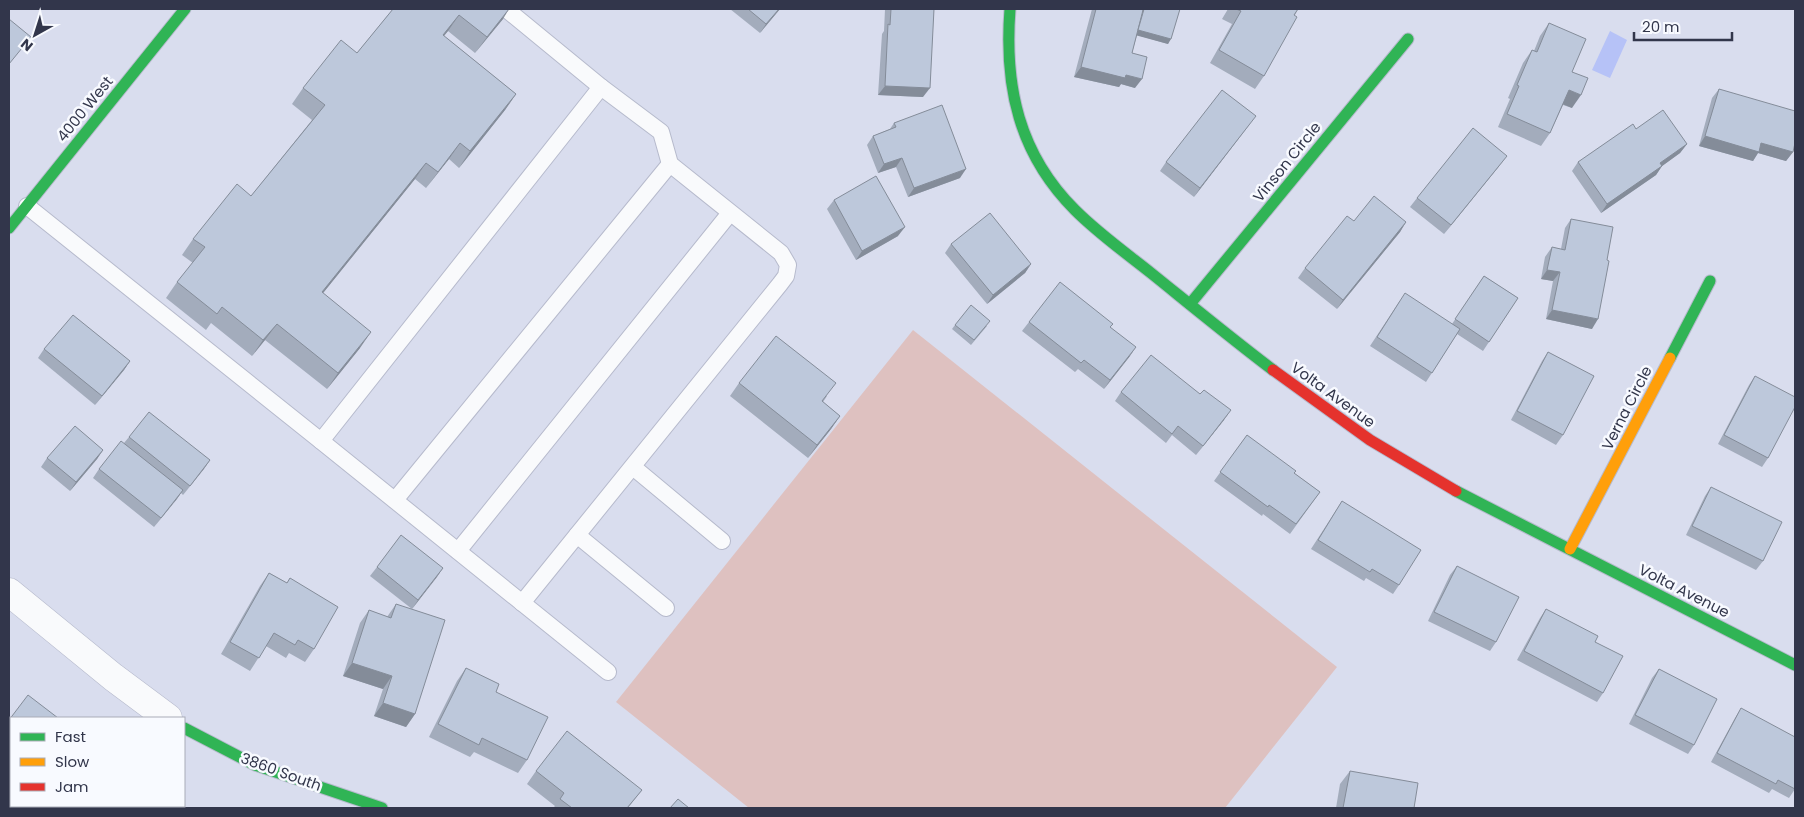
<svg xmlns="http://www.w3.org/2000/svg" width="1804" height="817" viewBox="0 0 1804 817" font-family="Poppins,sans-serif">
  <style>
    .green { fill: #dec1c0 }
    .water { fill: #b6c2f7 }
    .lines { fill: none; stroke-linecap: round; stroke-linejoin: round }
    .lane-casing { stroke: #b6bacc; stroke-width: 18 }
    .street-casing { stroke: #b6bacc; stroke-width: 29 }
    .fast-casing { stroke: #b6bacc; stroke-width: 13 }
    .slow-casing { stroke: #b6bacc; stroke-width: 13 }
    .jam-casing { stroke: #b6bacc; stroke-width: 13 }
    .lane { stroke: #f9fafc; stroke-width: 16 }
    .street { stroke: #f9fafc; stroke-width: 28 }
    .fast { stroke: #30b455; stroke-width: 11 }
    .slow { stroke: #ff9f0a; stroke-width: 11 }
    .jam { stroke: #e5322d; stroke-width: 11 }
    .wall { fill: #a3acbc }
    .shaded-wall { fill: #848c99 }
    .building { fill: #bdc8db; stroke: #848c99 }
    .labels { text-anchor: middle; stroke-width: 5; stroke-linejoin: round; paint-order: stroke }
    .street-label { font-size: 15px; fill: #32364b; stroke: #f8faff }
  </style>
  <rect width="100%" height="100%" fill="#d9ddee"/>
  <!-- green -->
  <polygon class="green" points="913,330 1337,667 1225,808 749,808 616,702"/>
  <!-- water -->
  <polygon class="water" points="1610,31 1627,40 1610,78 1592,70"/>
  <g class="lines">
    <defs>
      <g id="lane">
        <polyline points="27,206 321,441 601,87 506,9"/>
        <polyline points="321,441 608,672"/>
        <polyline points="633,467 722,541"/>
        <polyline points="395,500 670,164"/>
        <polyline points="577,535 666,608"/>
        <polyline points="458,551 730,213"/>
        <polyline points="522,603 780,284 786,276 788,265 781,253 670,164 661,132 601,87"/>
      </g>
      <g id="street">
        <polyline points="9,592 113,677 168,718"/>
        <polyline points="91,808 93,806"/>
      </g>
      <g id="fast">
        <path d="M1010,9c-6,78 9,145 65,201 24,24 51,43 76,63 41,33 81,66 122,97"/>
        <polyline points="9,228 185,9"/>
        <polyline points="1190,304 1408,39"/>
        <polyline points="1670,358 1710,281"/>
        <polyline points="1456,491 1795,665"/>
        <polyline points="184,728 255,765 382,808"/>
      </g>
      <polyline id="slow" points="1570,549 1670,358"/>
      <polyline id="jam" points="1273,370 1370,440 1456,491"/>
    </defs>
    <!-- lane casing -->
    <use href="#lane" class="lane-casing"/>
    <!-- street casing -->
    <use href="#street" class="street-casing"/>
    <!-- fast casing -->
    <use href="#fast" class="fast-casing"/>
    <!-- slow casing -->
    <use href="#slow" class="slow-casing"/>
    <!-- jam casing -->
    <use href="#jam" class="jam-casing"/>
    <!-- lane -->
    <use href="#lane" class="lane"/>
    <!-- street -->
    <use href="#street" class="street"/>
    <!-- fast -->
    <use href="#fast" class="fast"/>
    <!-- slow -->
    <use href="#slow" class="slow"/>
    <!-- jam -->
    <use href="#jam" class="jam"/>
  </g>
  <!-- wall -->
  <g class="wall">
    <polygon points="393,9 503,19 475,53 448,31 444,36 516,94 505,110 459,168 449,159 426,188 415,179 323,293 360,348 327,389 265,340 252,356 211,323 206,330 166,298 177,282 193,263 182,255 193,239 251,196 312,120 292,104 303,88 357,53"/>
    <polygon points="730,9 780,9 760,33"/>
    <polygon points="885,9 934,9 923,97 878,95 882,34 884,31"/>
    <polygon points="1092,9 1180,9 1168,44 1137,35 1132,53 1135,88 1121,84 1119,87 1074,77"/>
    <polygon points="1228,9 1298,9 1264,76 1255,89 1210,63 1232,24 1222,19"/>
    <polygon points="1549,23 1572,72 1572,108 1563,105 1550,133 1541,146 1498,127 1510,99 1508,98 1523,63 1532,50 1534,51 1540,36"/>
    <polygon points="1719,89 1793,152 1786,161 1758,153 1753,161 1699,146 1712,98"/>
    <polygon points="894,123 960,178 908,197 896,167 878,173 867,145 873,136 890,129"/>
    <polygon points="1249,125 1194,197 1160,171 1166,162"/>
    <polygon points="1636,129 1687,144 1680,153 1662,166 1656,175 1601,213 1572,171 1578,162"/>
    <polygon points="1500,165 1444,234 1410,207 1417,198"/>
    <polygon points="834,200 898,236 856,260 827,209"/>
    <polygon points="1571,219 1592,329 1546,319 1553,281 1541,279 1545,257 1552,247 1561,249 1565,228"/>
    <polygon points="1354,221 1406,222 1400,232 1337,309 1298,278 1305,268"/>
    <polygon points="951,244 1031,264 1025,273 987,304 945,253"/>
    <polygon points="1484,276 1518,298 1483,351 1457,334 1426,382 1370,346 1399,302 1452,324"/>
    <polygon points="1029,322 1110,327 1130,356 1104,389 1078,369 1075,372 1022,331"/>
    <polygon points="955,325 987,326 971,345 952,329"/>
    <polygon points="44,349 130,361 124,370 95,405 38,358"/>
    <polygon points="1548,352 1563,435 1556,445 1511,420 1542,361"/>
    <polygon points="1755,376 1768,458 1762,467 1718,444 1749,385"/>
    <polygon points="739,383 827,396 823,402 840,416 831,429 808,458 730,396"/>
    <polygon points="1121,392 1200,394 1224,420 1196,455 1172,435 1166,443 1115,401"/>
    <polygon points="1247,435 1294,473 1320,492 1290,534 1263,514 1262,516 1214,481"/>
    <polygon points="129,437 210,460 183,495 181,493 154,527 93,478 99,469 124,443"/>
    <polygon points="103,450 97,459 70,491 41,467 47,458"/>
    <polygon points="1711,487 1763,561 1756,570 1686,535 1705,496"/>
    <polygon points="1342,501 1399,585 1393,594 1366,578 1364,581 1311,549"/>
    <polygon points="1457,566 1496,642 1490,651 1428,621 1450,575"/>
    <polygon points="377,567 443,568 412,609 370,576"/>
    <polygon points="269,573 287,583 290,578 314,649 305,662 289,653 286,658 266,646 250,671 221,654 260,586"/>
    <polygon points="396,604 415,714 406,727 374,716 383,689 343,676 360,623 369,610 387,617"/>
    <polygon points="1546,609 1595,642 1603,693 1597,702 1517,660 1540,618"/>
    <polygon points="466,668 496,692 527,760 518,773 474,752 470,757 429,737 457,681"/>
    <polygon points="1659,669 1694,745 1688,754 1629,724 1652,678"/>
    <polygon points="1741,708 1795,789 1789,798 1772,789 1769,793 1711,762 1735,718"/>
    <polygon points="536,771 642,790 628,808 553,808 555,806 527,784"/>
    <polygon points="1350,771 1414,808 1336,808 1340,784"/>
  </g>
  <!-- shaded-wall -->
  <g class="shaded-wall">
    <polygon points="509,9 503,19 475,53 487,37"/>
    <polygon points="779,9 780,9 760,33 766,24"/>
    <polygon points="459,15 448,31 431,51 443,35"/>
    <polygon points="1138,30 1171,39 1168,44 1135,35"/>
    <polygon points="1081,67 1126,75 1142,79 1135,88 1121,84 1119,87 1074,77"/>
    <polygon points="885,86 930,88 923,97 878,95"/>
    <polygon points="1569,90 1581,95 1572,108 1560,103"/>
    <polygon points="516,94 505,110 459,168 470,151"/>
    <polygon points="1256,116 1249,125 1194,197 1200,188"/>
    <polygon points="1705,136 1761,143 1793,152 1786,161 1758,153 1753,161 1699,146"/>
    <polygon points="460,143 449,159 426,188 438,172"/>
    <polygon points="1687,144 1680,153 1658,169 1662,166 1656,175 1601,213 1607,204 1660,163"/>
    <polygon points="1507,156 1500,165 1444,234 1451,225"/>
    <polygon points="902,158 896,167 878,173 884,164"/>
    <polygon points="426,163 415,179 311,308 322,292"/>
    <polygon points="966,169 960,178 908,197 914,188"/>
    <polygon points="1406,222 1400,232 1337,309 1343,300"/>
    <polygon points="905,227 898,236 856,260 862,251"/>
    <polygon points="1031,264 1025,273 987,304 993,295"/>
    <polygon points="1547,270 1560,272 1553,281 1541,279"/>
    <polygon points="1552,310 1598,319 1592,329 1546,319"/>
    <polygon points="277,324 265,340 252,356 263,340"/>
    <polygon points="371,332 360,348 327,389 338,373"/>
    <polygon points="1136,347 1130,356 1104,389 1110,380"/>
    <polygon points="130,361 124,370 95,405 102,396"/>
    <polygon points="1231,410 1224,420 1196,455"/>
    <polygon points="840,416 831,429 808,458 817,445"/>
    <polygon points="103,450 97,459 70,491 76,482"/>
    <polygon points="210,460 204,469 183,495 190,486"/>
    <polygon points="183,490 177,499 154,527 161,518"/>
    <polygon points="443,568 437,577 412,609 418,600"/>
    <polygon points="352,663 392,676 383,689 343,676"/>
    <polygon points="383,703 415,714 406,727 374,716"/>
  </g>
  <!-- building -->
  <g class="building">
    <polygon points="393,9 509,9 487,37 459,15 443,35 516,94 470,151 460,143 438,172 426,163 322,292 371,332 338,373 277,324 263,340 222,307 217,314 177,282 205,247 193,239 237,184 251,196 325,105 303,88 341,40 357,53"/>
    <polygon points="748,9 779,9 766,24"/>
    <polygon points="891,9 934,9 930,88 885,86 888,24 890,25"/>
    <polygon points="1096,9 1140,9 1143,10 1132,53 1147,57 1142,79 1126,75 1125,78 1081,67"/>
    <polygon points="1144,9 1180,9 1171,39 1138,30"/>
    <polygon points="1236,9 1298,9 1294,15 1297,17 1264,76 1219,50 1241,11"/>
    <polygon points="9,19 31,37 9,64"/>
    <polygon points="1549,23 1586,39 1572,72 1588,78 1581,95 1569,90 1550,133 1507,114 1519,86 1517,85 1532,50 1537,52"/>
    <polygon points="1719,89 1795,111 1795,143 1793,152 1761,143 1759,152 1705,136"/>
    <polygon points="1222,90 1256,116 1200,188 1166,162"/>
    <polygon points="942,105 966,169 914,188 902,158 884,164 873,136 896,127 894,123"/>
    <polygon points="1663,110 1687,144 1660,163 1662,166 1607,204 1578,162 1633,124 1636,129"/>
    <polygon points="1473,128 1507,156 1451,225 1417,198"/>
    <polygon points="876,176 905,227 862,251 834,200"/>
    <polygon points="1374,196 1406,222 1343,300 1305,268 1347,216 1354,221"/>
    <polygon points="990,213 1031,264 993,295 951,244"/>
    <polygon points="1571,219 1613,227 1607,260 1609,261 1598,319 1552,310 1560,272 1547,270 1552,247 1565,250"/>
    <polygon points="1484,276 1518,298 1489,342 1455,319"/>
    <polygon points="1060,282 1113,324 1110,327 1136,347 1110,380 1084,360 1081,363 1029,322"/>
    <polygon points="1405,293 1460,329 1432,373 1377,337"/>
    <polygon points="971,305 990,321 974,340 955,325"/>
    <polygon points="73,315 130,361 102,396 44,349"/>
    <polygon points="776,336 836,383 822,401 840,416 817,445 739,383"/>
    <polygon points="1548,352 1594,376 1563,435 1517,411"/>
    <polygon points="1151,355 1200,394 1204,390 1231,410 1203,446 1178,426 1172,434 1121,392"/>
    <polygon points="1755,376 1795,397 1795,407 1768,458 1724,435"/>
    <polygon points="149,412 210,460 190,486 129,437"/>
    <polygon points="75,426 103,450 76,482 47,458"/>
    <polygon points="1247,435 1296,471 1294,473 1320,492 1296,524 1269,505 1268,507 1220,472"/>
    <polygon points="121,441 183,490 161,518 99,469"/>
    <polygon points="1711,487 1782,522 1763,561 1692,526"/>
    <polygon points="1342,501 1421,550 1399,585 1372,569 1370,572 1318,540"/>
    <polygon points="401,535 443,568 418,600 377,567"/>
    <polygon points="1457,566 1519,597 1496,642 1434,612"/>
    <polygon points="269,573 287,583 290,578 338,607 314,649 298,640 295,645 274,633 259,658 230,642"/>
    <polygon points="396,604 445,620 415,714 383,703 392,676 352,663 369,610 391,618"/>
    <polygon points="1546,609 1598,636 1595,642 1623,656 1603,693 1524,651"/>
    <polygon points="466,668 499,684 496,692 548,717 527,760 482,738 479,745 438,724"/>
    <polygon points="1659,669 1717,699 1694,745 1635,715"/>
    <polygon points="28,695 58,718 11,718 11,795 9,799 9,720"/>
    <polygon points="1741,708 1795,737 1795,789 1778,780 1776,784 1717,753"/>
    <polygon points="567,731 642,790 627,808 572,808 560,799 564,793 536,771"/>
    <polygon points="1350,771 1418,783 1414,808 1343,808"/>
    <polygon points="678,799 689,808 670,808"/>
  </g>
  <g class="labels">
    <!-- street labels -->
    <g class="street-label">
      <text transform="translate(85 109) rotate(-51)" y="5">4000 West</text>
      <text transform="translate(1287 162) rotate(-51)" y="5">Vinson Circle</text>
      <text transform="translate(1333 395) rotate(36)" y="5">Volta Avenue</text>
      <text transform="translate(1627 408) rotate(-63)" y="5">Verna Circle</text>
      <text transform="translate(1684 591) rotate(27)" y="5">Volta Avenue</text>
      <text transform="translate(281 772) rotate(20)" y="5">3860 South</text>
    </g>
  </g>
  <!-- border -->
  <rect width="1804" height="817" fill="none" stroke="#32364b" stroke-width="20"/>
  <!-- legend -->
  <rect x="10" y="717" width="175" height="90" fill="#f8faff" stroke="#a9acb7"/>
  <rect x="20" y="733" width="25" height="8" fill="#30b455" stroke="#a9acb7"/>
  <text x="55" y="742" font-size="15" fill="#32364b">Fast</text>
  <rect x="20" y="758" width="25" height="8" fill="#ff9f0a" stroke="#a9acb7"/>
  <text x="55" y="767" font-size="15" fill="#32364b">Slow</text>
  <rect x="20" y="783" width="25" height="8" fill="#e5322d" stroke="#a9acb7"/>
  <text x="55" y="792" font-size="15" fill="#32364b">Jam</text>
  <!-- north arrow -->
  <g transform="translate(35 35) rotate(219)" stroke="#f8faff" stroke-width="4" paint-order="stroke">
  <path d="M0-4L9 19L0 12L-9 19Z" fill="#32364b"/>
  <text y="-8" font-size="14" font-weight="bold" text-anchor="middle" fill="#32364b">N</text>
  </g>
  <!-- scale -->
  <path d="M1634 32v8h98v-8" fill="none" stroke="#32364b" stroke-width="2.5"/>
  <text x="1642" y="32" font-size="15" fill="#32364b" stroke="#f8faff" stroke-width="4" paint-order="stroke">20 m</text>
</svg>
